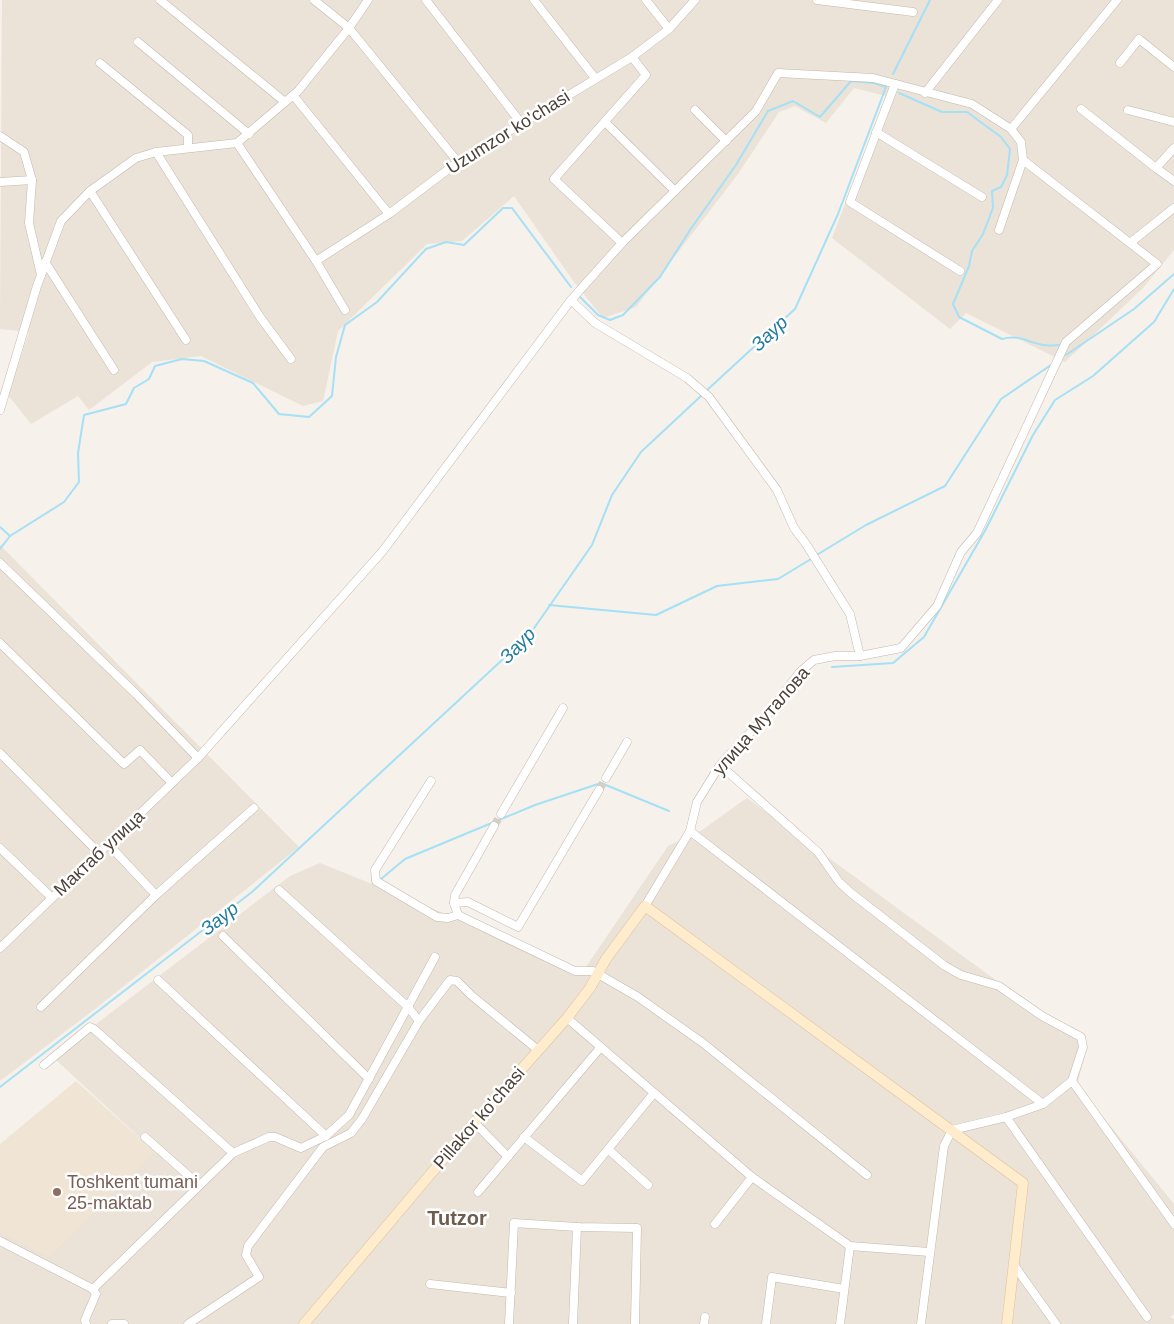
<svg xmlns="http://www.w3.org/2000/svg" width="1174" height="1324" viewBox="0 0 1174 1324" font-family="Arial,sans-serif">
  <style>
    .residential { fill: #ebe2d8 }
    .education { fill: #f0e4d4 }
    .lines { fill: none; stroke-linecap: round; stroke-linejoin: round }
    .stream { stroke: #a4e0f6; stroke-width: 2 }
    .street-tunnel { stroke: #d4cec7; stroke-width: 8; stroke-dasharray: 8 4; stroke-linecap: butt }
    .street-casing { stroke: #c3b8ac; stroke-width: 9 }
    .secondary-casing { stroke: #dcc19a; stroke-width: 11 }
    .street { stroke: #fff; stroke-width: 8 }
    .secondary { stroke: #ffeccc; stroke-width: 10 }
    .education-dot { fill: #8d6e63; stroke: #fff; stroke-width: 2 }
    .labels { text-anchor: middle; stroke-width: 5; stroke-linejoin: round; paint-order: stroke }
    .street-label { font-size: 18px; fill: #4b4138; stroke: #fff }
    .education-label { font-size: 18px; fill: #785e54; stroke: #fff; text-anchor: start }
    .water-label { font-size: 19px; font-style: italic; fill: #237b9e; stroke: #fff }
    .quarter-label { font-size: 20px; font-weight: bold; fill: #6f5d4e; stroke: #fff }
  </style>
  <rect width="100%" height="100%" fill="#f6f1eb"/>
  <!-- residential -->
  <g class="residential">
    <polygon points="2,0 1174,0 1174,250 1144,287 1065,362 966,313 950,329 832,238 886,96 854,88 826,123 795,106 779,112 738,174 636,307 603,318 574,282 514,196 462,241 427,244 338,331 323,401 303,406 201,356 152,362 89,410 78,396 31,424 8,395 29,332 0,329"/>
    <polygon points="0,545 299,847 95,1009 0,1081"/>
    <polygon points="747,798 1087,1047 1077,1085 1174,1204 1174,1314 1170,1317 1174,1319 1174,1324 0,1324 0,1184 153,1150 53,1057 290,876 320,863 584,970 668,846 702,830"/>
  </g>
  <!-- education -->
  <polygon class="education" points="76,1081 155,1152 49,1257 0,1232 0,1144"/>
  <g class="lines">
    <!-- stream -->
    <g class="stream">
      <polyline points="893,74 930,0"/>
      <path d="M899,93l43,19h25l34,25 9,12 -3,26 -6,12 -9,4 1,17 -10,26 -11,17 -3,15 -16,38 6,13 43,22c18,-5 26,4 42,6 5,1 11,0 16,0"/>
      <polyline points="580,297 598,315 610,320 623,315 660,277 690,230 736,165 768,111 793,101 820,117 851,81 874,83 886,87 838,214 795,309 705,392"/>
      <polyline points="1066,355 1134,309 1174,274"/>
      <polyline points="0,527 10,536"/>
      <polyline points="0,549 10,536 64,502 79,482 78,453 84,415 126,404 134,388 149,379 155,366 182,359 204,361 253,383 279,414 309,417 332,396 336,357 345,325 377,302 426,249 446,242 464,245 503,208 512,208 571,287"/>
      <polyline points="815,556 866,525 945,486 1001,399 1051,365"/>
      <polyline points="549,605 656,615 717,586 778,579 811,559"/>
      <polyline points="832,667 893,663 924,637 986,529 1033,435 1055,400 1093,376 1154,322 1174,289"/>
      <polyline points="381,879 405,859 535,805 601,783 669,811"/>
      <polyline points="0,1087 252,892 530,634 592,545 612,495 641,452 702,395"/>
    </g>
    <!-- street-tunnel -->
    <g class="street-tunnel">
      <polyline points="599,790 606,778"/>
      <polyline points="494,826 501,814"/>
    </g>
    <defs>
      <g id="street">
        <polyline points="160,0 285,102"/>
        <polyline points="314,0 349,28 458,162"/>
        <polyline points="426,0 521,123"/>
        <polyline points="534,0 595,78"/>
        <polyline points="646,0 669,29"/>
        <polyline points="817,0 913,12"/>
        <polyline points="138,42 249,134"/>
        <polyline points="100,63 188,135 188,148"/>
        <polyline points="1120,63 1139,39 1174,67"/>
        <polyline points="895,84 850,202 960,271"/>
        <polyline points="925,93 998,0"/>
        <polyline points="293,95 389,214"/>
        <polyline points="1081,109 1156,168"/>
        <polyline points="695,110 726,141"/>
        <polyline points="1128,110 1174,122"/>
        <polyline points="605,122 675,191"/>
        <polyline points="1011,129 1117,0"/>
        <polyline points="876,132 982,197"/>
        <polyline points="0,136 24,152 32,180 29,223 41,275"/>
        <polyline points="237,143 316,261 345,310"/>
        <polyline points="1174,148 1156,168 1174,181"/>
        <polyline points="156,152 260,317 291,359"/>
        <polyline points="0,182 32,180"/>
        <polyline points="90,191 186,340"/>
        <polyline points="622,243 554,179 646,75 632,57"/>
        <polyline points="1130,243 1174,208"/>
        <polyline points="316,261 389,214 458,162 632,57 669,29 695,0"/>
        <polyline points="45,262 114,370"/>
        <polyline points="571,300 595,323 687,378 709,397 777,490 794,528 806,544 850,614 860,656"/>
        <polyline points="0,410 37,286 61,221 90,191 136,158 156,152 237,143 298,91 349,28 368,0"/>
        <polyline points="0,563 136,694 198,758"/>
        <polyline points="0,643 124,764 140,750 172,783"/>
        <polyline points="0,753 100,854"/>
        <polyline points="720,765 818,852 839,882 851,893 945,966 961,975 999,986 1042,1016 1081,1037 1083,1047 1072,1081 1043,1104 1006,1117 952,1130 944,1146 921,1324"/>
        <polyline points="606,778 627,742"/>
        <polyline points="431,781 375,870 376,881 437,917 448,918 458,915 454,903 455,895 494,826"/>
        <polyline points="501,814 563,708"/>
        <polyline points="690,831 1043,1104"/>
        <polyline points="109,845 156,895"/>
        <polyline points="0,848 51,897"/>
        <polyline points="454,903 468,902 518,927 599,790"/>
        <polyline points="645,906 690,831 697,802 720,765 771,710 800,672 814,660 835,656 860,656 901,648 937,606 961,552 977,533 1066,342 1157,264 1023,160"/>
        <polyline points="458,915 575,971 593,971 638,997 703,1043 867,1175"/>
        <polyline points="223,936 369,1079"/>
        <polyline points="0,948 198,758 382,552 571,300 622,243 756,111 778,73 873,78 972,104 1011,129 1021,142 1023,160 999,230"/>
        <polyline points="158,980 326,1136"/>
        <polyline points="41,1007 156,895 254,808"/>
        <polyline points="567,1018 752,1177 850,1246 929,1252"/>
        <polyline points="419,1021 450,980 457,981 471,995 538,1050"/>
        <polyline points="44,1065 90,1027 94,1029 233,1153"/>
        <polyline points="1072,1081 1174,1224"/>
        <polyline points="1006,1117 1147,1317"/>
        <polyline points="474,1122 508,1157"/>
        <polyline points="145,1137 198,1184"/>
        <polyline points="524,1137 582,1181 654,1093"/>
        <polyline points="609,1150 648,1185"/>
        <polyline points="478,1192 600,1048"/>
        <polyline points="715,1224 752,1177"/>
        <polyline points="0,1241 93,1289"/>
        <polyline points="1014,1265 1056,1324"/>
        <polyline points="430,1284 511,1293"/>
        <polyline points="93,1289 233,1153 269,1137 275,1137 301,1148 326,1136 349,1115 435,957"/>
        <polyline points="86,1324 85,1320 96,1294 93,1289"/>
        <polyline points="112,1324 124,1324"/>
        <polyline points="188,1324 259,1277 246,1255 248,1246 323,1147 351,1133 362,1119 419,1021 408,1007 279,890"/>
        <polyline points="509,1324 514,1223 577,1227 637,1228 635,1324"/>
        <polyline points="573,1324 577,1227"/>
        <polyline points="704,1324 705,1317"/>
        <polyline points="766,1324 772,1277 844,1289"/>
        <polyline points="840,1324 850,1246"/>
      </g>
      <polyline id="secondary" points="304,1324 472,1125 567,1018 590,988 606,959 645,906 1023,1183 1007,1324"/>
    </defs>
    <!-- street casing -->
    <use href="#street" class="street-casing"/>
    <!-- secondary casing -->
    <use href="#secondary" class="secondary-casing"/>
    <!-- street -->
    <use href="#street" class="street"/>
    <!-- secondary -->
    <use href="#secondary" class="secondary"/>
  </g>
  <!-- markers -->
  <circle class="education-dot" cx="57" cy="1192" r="5"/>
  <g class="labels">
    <!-- street labels -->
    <g class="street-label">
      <text transform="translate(508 132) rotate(-32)" y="6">Uzumzor ko'chasi</text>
      <text transform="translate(761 721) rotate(-49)" y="6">улица Муталова</text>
      <text transform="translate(99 853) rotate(-43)" y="6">Мактаб улица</text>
      <text transform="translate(479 1118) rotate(-49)" y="6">Pillakor ko'chasi</text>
    </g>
    <!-- education labels -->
    <g class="education-label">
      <text x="67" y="1188">Toshkent tumani<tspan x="67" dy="21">25-maktab</tspan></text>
    </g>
    <!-- water labels -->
    <g class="water-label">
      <text transform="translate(769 333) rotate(-43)" y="7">Заур</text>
      <text transform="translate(517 645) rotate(-46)" y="7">Заур</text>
      <text transform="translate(219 918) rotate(-38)" y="7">Заур</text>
    </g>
    <!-- quarter labels -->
    <g class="quarter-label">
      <text x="457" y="1225">Tutzor</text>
    </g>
  </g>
</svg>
